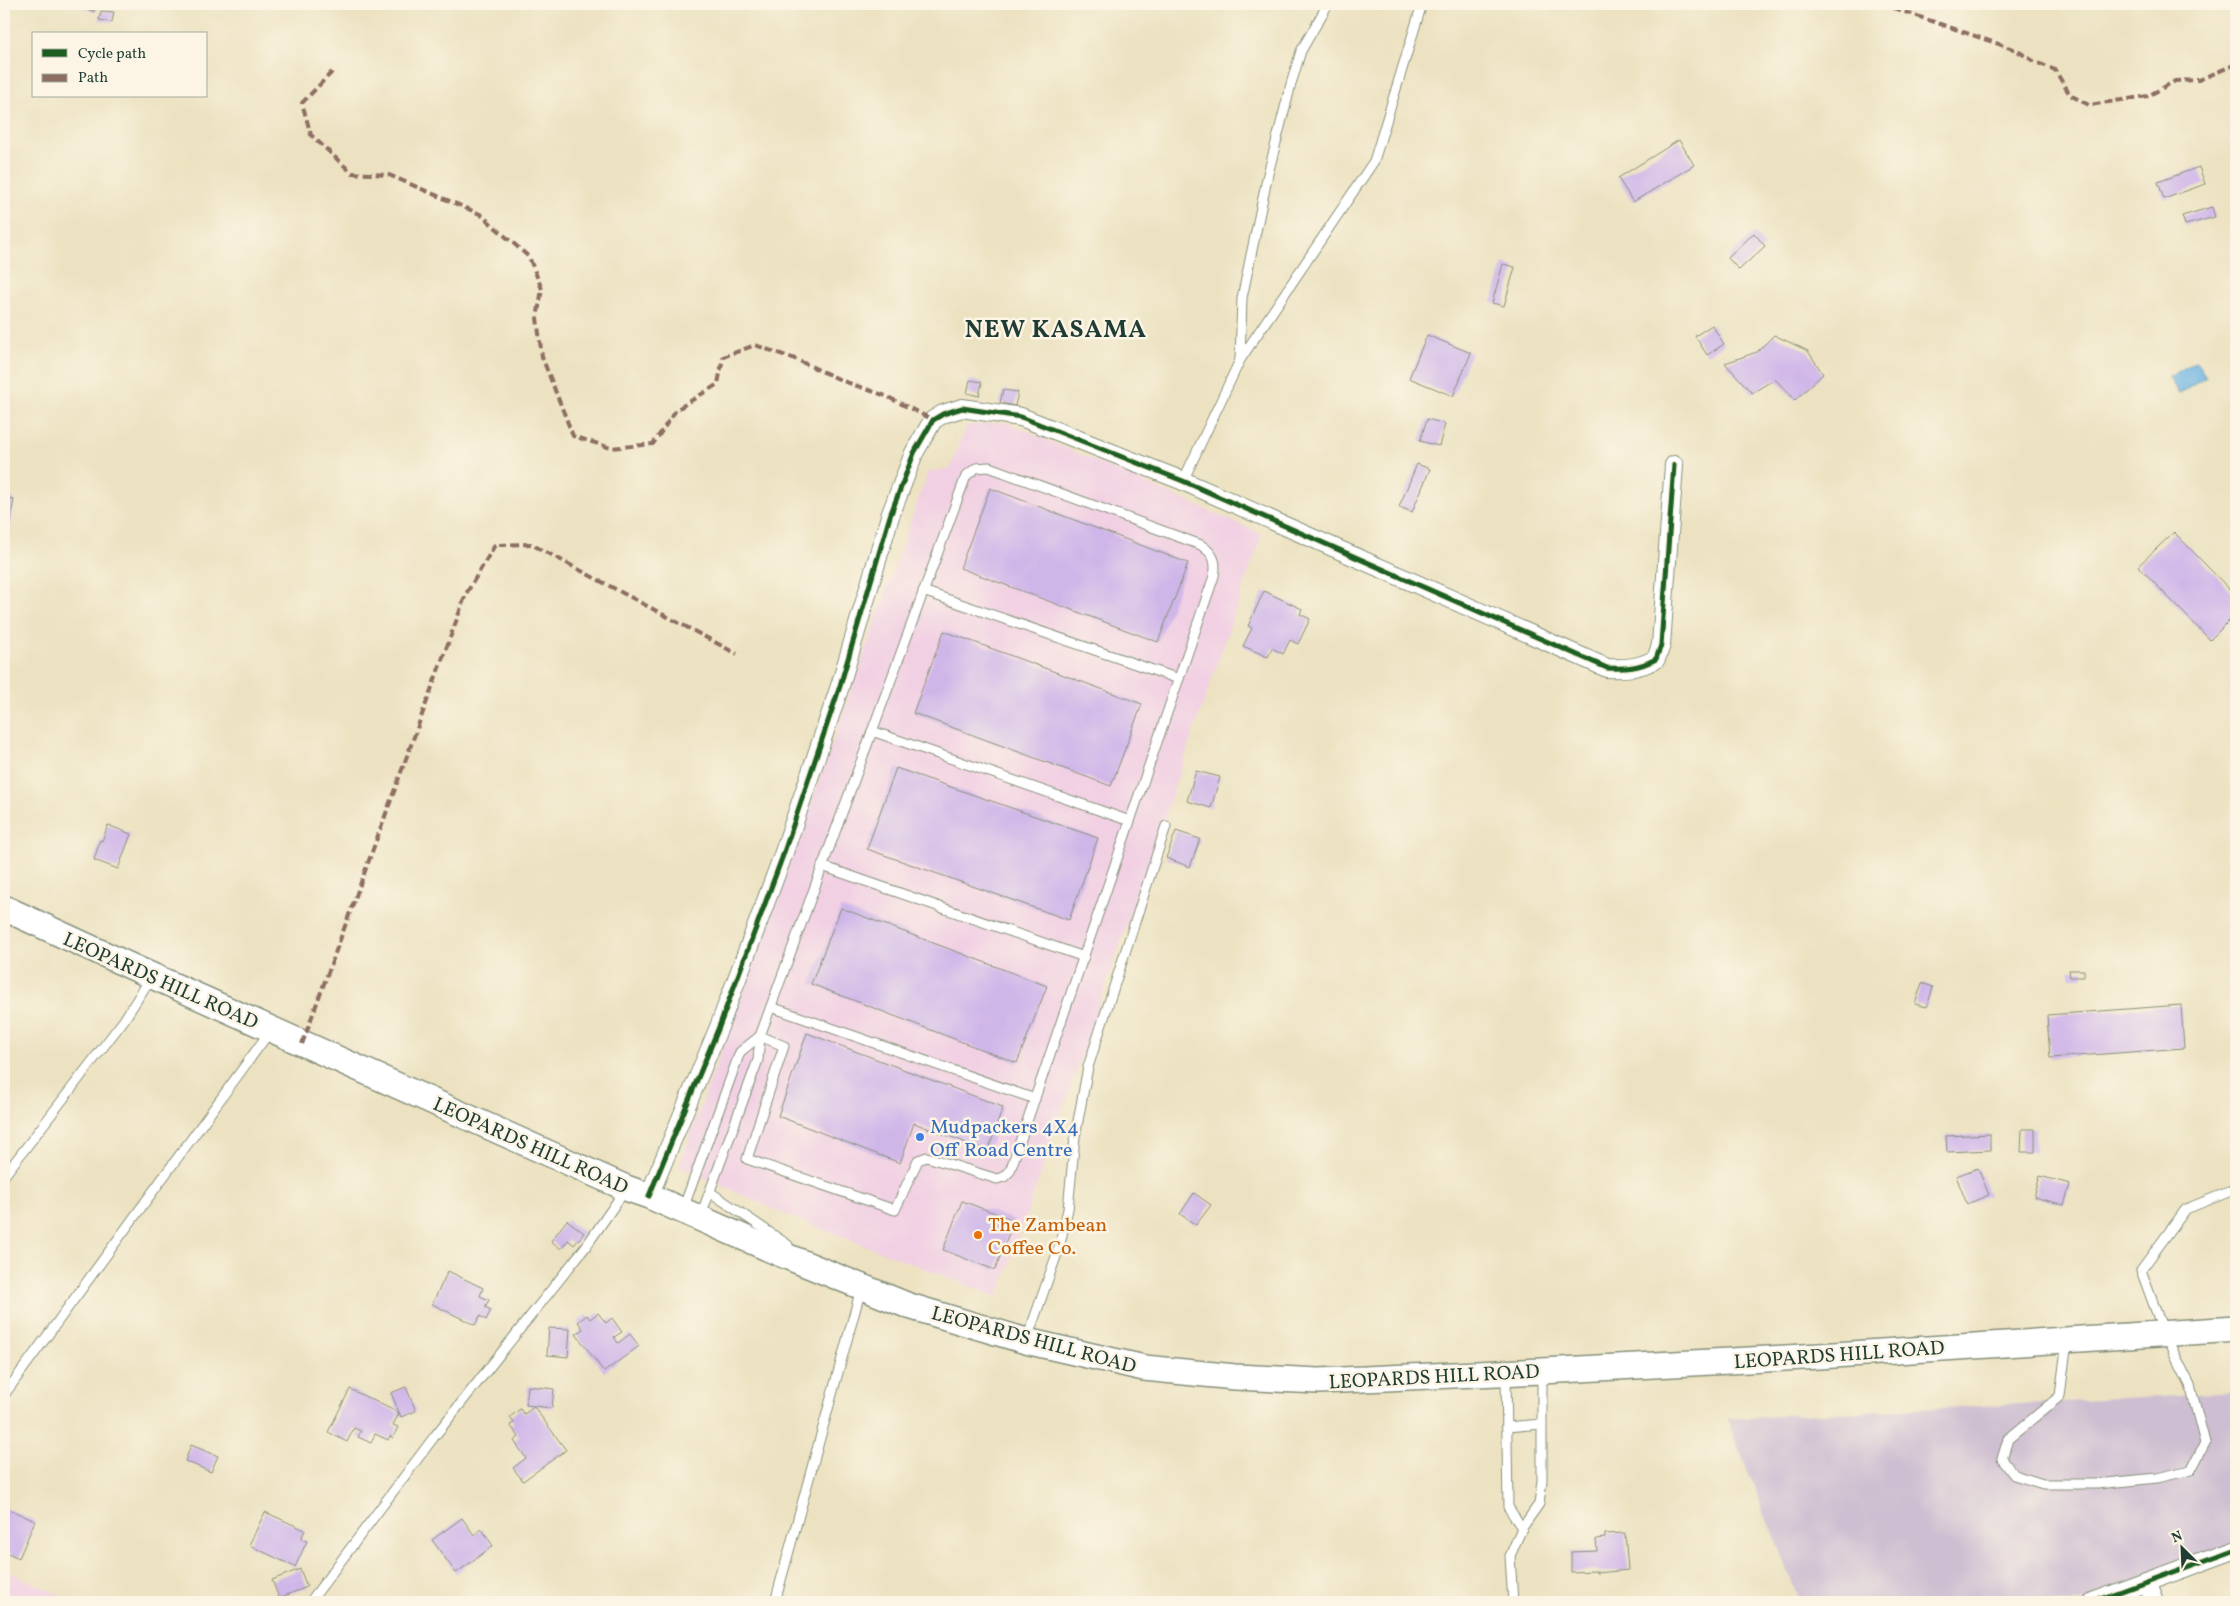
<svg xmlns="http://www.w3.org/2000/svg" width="2240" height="1606" viewBox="0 0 2240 1606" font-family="Vollkorn,serif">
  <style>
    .built { fill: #f1d0e3 }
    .industrial { fill: #cebed1 }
    .water { fill: #6ab3e2; stroke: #44788b }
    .building { fill: #cfb6e9 }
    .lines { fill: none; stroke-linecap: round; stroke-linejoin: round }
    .service-casing { stroke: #86907a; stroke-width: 11 }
    .minor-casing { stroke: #86907a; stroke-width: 20 }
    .secondary-casing { stroke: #86907a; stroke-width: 28 }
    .service { stroke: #fff; stroke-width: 9 }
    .minor { stroke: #fff; stroke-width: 18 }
    .secondary { stroke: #fff; stroke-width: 25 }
    .quiet { stroke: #8d6e63; stroke-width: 4; stroke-dasharray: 8 4; stroke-linecap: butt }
    .cycleway-casing { stroke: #fcf5e5; stroke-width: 8 }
    .cycleway { stroke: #1b5e20; stroke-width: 5 }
    .shop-dot { fill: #3f7fe0; stroke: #fcf5e5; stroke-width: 2 }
    .food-dot { fill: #e8710a; stroke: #fcf5e5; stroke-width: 2 }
    .labels { text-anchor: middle; stroke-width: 5; stroke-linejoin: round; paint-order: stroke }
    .street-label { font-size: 20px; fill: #1f3d34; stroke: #fcf5e5 }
    .shop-label { font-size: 20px; fill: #366cbe; stroke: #fcf5e5; text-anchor: start }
    .food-label { font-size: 20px; fill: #c56008; stroke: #fcf5e5; text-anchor: start }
    .district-label { font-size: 25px; font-weight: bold; letter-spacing: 1px; fill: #1f3d34; stroke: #fcf5e5 }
  </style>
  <rect width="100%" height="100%" fill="#fcf5e5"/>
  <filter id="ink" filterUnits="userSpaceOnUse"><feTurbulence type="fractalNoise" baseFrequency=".02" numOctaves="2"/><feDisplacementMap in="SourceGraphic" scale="10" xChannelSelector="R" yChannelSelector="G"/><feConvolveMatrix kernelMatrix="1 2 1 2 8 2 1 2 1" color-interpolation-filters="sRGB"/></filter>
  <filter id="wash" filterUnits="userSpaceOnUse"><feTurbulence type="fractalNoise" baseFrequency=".0096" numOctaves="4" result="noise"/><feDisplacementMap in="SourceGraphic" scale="20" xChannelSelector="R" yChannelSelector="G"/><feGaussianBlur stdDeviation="1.12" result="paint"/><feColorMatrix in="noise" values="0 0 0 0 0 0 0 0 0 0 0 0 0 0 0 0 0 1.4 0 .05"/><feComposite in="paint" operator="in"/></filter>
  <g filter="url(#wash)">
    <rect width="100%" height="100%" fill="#ece2c1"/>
    <!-- built -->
    <g class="built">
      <polygon points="1006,422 1262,534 998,1297 784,1214 679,1166 782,886 928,472 951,468 966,426"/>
      <polygon points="4,1570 76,1602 4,1602"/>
    </g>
    <!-- industrial -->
    <polygon class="industrial" points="2236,1393 2236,1544 2085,1602 1800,1602 1727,1419"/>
    <!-- water -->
    <polygon class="water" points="2196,361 2206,377 2179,394 2169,377"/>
    <g id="blocks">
      <!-- building -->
      <g class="building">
        <polygon points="85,4 98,4 94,12 83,7"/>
        <polygon points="101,11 114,12 112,22 99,20"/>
        <polygon points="1679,140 1694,165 1633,202 1618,178"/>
        <polygon points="2199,167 2205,184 2164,199 2158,182"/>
        <polygon points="2212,207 2215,217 2185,225 2182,216"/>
        <polygon points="1754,233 1765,246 1739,270 1728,258"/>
        <polygon points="1503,264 1515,267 1504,306 1492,303"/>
        <polygon points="1712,325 1724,344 1707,355 1695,336"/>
        <polygon points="1427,335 1471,353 1453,396 1409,378"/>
        <polygon points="1774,335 1808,351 1823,374 1795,400 1775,379 1752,393 1725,363 1757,352"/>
        <polygon points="970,380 982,382 979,396 967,393"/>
        <polygon points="1003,390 1018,392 1015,406 1000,403"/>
        <polygon points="1427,419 1445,424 1439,446 1420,441"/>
        <polygon points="1417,464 1430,469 1412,512 1399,507"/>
        <polygon points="990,488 1188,563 1158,642 960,568"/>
        <polygon points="4,497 14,499 10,523 4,522"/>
        <polygon points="2174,532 2236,596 2236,614 2210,640 2138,566"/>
        <polygon points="1264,591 1302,609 1300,614 1310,619 1298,644 1290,640 1283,654 1272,648 1268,657 1243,646 1252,628 1248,626"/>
        <polygon points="944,631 1142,704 1111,786 913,713"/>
        <polygon points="896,768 1098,838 1069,920 867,849"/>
        <polygon points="1196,771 1220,777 1211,808 1187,801"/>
        <polygon points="108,825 131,834 118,869 94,860 100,840 102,841"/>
        <polygon points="1176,831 1200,839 1190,867 1166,858"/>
        <polygon points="841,908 1047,986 1017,1063 811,984"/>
        <polygon points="2069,970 2084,970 2084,977 2070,977"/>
        <polygon points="1922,983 1933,987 1927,1007 1915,1004"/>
        <polygon points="2181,1005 2184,1048 2050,1058 2047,1015"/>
        <polygon points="807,1033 1003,1107 988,1151 914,1123 900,1163 778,1116"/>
        <polygon points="2022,1129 2035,1129 2035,1152 2021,1152"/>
        <polygon points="1990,1134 1990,1150 1947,1152 1946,1136"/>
        <polygon points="1978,1168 1989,1195 1967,1204 1956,1176"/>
        <polygon points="2040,1176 2070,1184 2064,1205 2034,1197"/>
        <polygon points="1194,1193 1211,1205 1196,1225 1180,1214"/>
        <polygon points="962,1201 1014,1220 995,1270 943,1250"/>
        <polygon points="567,1220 584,1233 574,1245 568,1240 561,1249 551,1241"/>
        <polygon points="448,1271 483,1288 480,1296 489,1300 485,1307 491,1310 486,1320 480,1316 475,1325 432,1304"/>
        <polygon points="598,1313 606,1323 612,1318 622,1332 614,1337 618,1343 630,1334 639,1346 604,1372 576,1334 583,1329 578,1322 587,1315 590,1319"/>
        <polygon points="549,1328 570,1329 568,1357 547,1355"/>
        <polygon points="528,1386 554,1389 552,1408 526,1405"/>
        <polygon points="406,1387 416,1411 401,1417 391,1393"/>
        <polygon points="350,1389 399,1413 393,1425 398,1427 393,1438 390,1436 388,1440 375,1434 371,1443 358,1437 361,1431 354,1428 347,1442 328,1432"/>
        <polygon points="534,1407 566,1450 523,1481 513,1468 526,1458 514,1441 519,1437 510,1425 514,1423 510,1417 520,1409 524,1414"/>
        <polygon points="191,1445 218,1456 211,1472 185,1461"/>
        <polygon points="4,1507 35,1521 19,1558 8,1553 4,1562"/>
        <polygon points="265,1512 305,1530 301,1539 307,1541 295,1567 249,1545"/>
        <polygon points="462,1518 474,1535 482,1529 493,1546 456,1573 432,1540"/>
        <polygon points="1625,1533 1628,1570 1597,1573 1597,1571 1571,1572 1571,1552 1597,1551 1596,1539 1605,1538 1605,1534"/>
        <polygon points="300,1569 307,1587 279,1598 272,1580"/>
      </g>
    </g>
  </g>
  <g filter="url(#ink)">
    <use href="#blocks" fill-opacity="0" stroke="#86907a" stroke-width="1"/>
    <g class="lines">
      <defs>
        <g id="service">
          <polyline points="1240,360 1242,298 1268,174 1291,84 1301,51 1328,4"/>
          <polyline points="1183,481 1240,360 1374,161 1422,4"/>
          <polyline points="923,591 1179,679"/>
          <polyline points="872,731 1130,821"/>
          <polyline points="822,866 1084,957"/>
          <polyline points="771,1007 1035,1099"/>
          <polyline points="4,1176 124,1020 152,976"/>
          <polyline points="710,1192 788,1245"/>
          <polyline points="683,1209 740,1052 760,1036"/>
          <path d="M700,1218l58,-158 2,-24 206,-560 10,-8 13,-1 212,78c13,9 16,17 13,31l-204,595 -6,6 -7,2 -70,-22 -9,3 -23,50 -148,-51 37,-113 -24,-10"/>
          <polyline points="1027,1339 1059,1248 1068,1209 1075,1137 1088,1067 1166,826"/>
          <polyline points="2067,1341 2060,1396 2008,1439 2002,1459 2014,1475 2043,1484 2097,1484 2157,1478 2191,1470 2205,1443 2190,1385 2164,1333 2141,1270 2186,1209 2236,1189"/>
          <polyline points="1506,1375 1508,1507 1522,1528"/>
          <polyline points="4,1395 271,1030"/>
          <polyline points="1507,1427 1542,1424"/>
          <polyline points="310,1602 434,1437 587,1245 625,1190"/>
          <polyline points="775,1602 861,1289"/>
          <polyline points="1513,1602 1510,1556 1522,1528 1539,1504 1542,1481 1542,1373"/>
        </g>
        <g id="minor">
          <path d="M649,1196l70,-169 63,-169 58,-172 50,-170 24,-63 19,-33 10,-6 19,-6 59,9 162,64 424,187c19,1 32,0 49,-9l5,-14 13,-180"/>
          <polyline points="2146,1582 2154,1602"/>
          <polyline points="2092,1602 2236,1549"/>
        </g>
        <polyline id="secondary" points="4,908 130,966 626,1188 649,1196 781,1254 909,1306 1026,1341 1144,1368 1235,1377 1319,1381 1542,1371 1803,1357 2236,1329"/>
      </defs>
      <!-- service casing -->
      <use href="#service" class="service-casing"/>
      <!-- minor casing -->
      <use href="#minor" class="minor-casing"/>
      <!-- secondary casing -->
      <use href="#secondary" class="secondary-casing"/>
      <!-- service -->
      <use href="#service" class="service"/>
      <!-- minor -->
      <use href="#minor" class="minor"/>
      <!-- secondary -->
      <use href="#secondary" class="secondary"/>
      <!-- quiet -->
      <g class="quiet">
        <polyline points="1882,4 2016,50 2035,62 2055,70 2070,95 2089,105 2148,96 2175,81 2199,80 2236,64"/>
        <polyline points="332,72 302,103 311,135 352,173 389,175 480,214 529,257 542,289 537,318 542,357 573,436 611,448 653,444 676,410 718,384 723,357 755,345 795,359 843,381 886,396 933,420"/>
        <polyline points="302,1044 466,594 495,545 531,544 737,654"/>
      </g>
      <defs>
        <g id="cycleway">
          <path d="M649,1196l70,-169 63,-169 58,-172 50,-170 24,-63 19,-33 10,-6 19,-6 59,9 162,64 424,187c19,1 32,0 49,-9l5,-14 13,-180"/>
          <polyline points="2092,1602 2236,1549"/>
        </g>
      </defs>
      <!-- cycleway casing -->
      <use href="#cycleway" class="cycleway-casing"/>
      <!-- cycleway -->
      <use href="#cycleway" class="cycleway"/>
    </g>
  </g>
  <!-- markers -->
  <circle class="shop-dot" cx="920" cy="1137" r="5"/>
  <circle class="food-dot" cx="978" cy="1235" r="5"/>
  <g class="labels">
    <!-- street labels -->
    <g class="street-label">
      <text transform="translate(161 980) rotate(24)" y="7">LEOPARDS HILL ROAD</text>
      <text transform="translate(531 1145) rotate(24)" y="7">LEOPARDS HILL ROAD</text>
      <text transform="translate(1034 1339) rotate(15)" y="7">LEOPARDS HILL ROAD</text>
      <text transform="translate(1839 1354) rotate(-4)" y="7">LEOPARDS HILL ROAD</text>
      <text transform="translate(1434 1376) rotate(-3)" y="7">LEOPARDS HILL ROAD</text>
    </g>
    <!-- shop labels -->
    <g class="shop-label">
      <text x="930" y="1133">Mudpackers 4X4<tspan x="930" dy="23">Off Road Centre</tspan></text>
    </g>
    <!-- food labels -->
    <g class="food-label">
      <text x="988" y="1231">The Zambean<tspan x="988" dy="23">Coffee Co.</tspan></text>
    </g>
    <!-- district labels -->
    <g class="district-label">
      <text x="1056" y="337">NEW KASAMA</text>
    </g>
  </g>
  <!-- margin -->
  <rect width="2240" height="1606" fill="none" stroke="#fcf5e5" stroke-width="20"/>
  <!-- legend -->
  <rect x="32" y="32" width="175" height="65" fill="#fcf5e5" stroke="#a4ab9e"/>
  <rect x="42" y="49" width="25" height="8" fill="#1b5e20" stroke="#a4ab9e"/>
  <text x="78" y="58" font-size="15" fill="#1f3d34">Cycle path</text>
  <rect x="42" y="74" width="25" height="8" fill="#8d6e63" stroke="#a4ab9e"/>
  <text x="78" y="82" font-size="15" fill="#1f3d34">Path</text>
  <!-- north arrow -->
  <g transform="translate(2182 1548) rotate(336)" stroke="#fcf5e5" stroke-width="4" paint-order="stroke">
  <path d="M0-4L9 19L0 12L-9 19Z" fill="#1f3d34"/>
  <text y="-8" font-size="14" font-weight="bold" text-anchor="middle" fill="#1f3d34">N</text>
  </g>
</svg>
